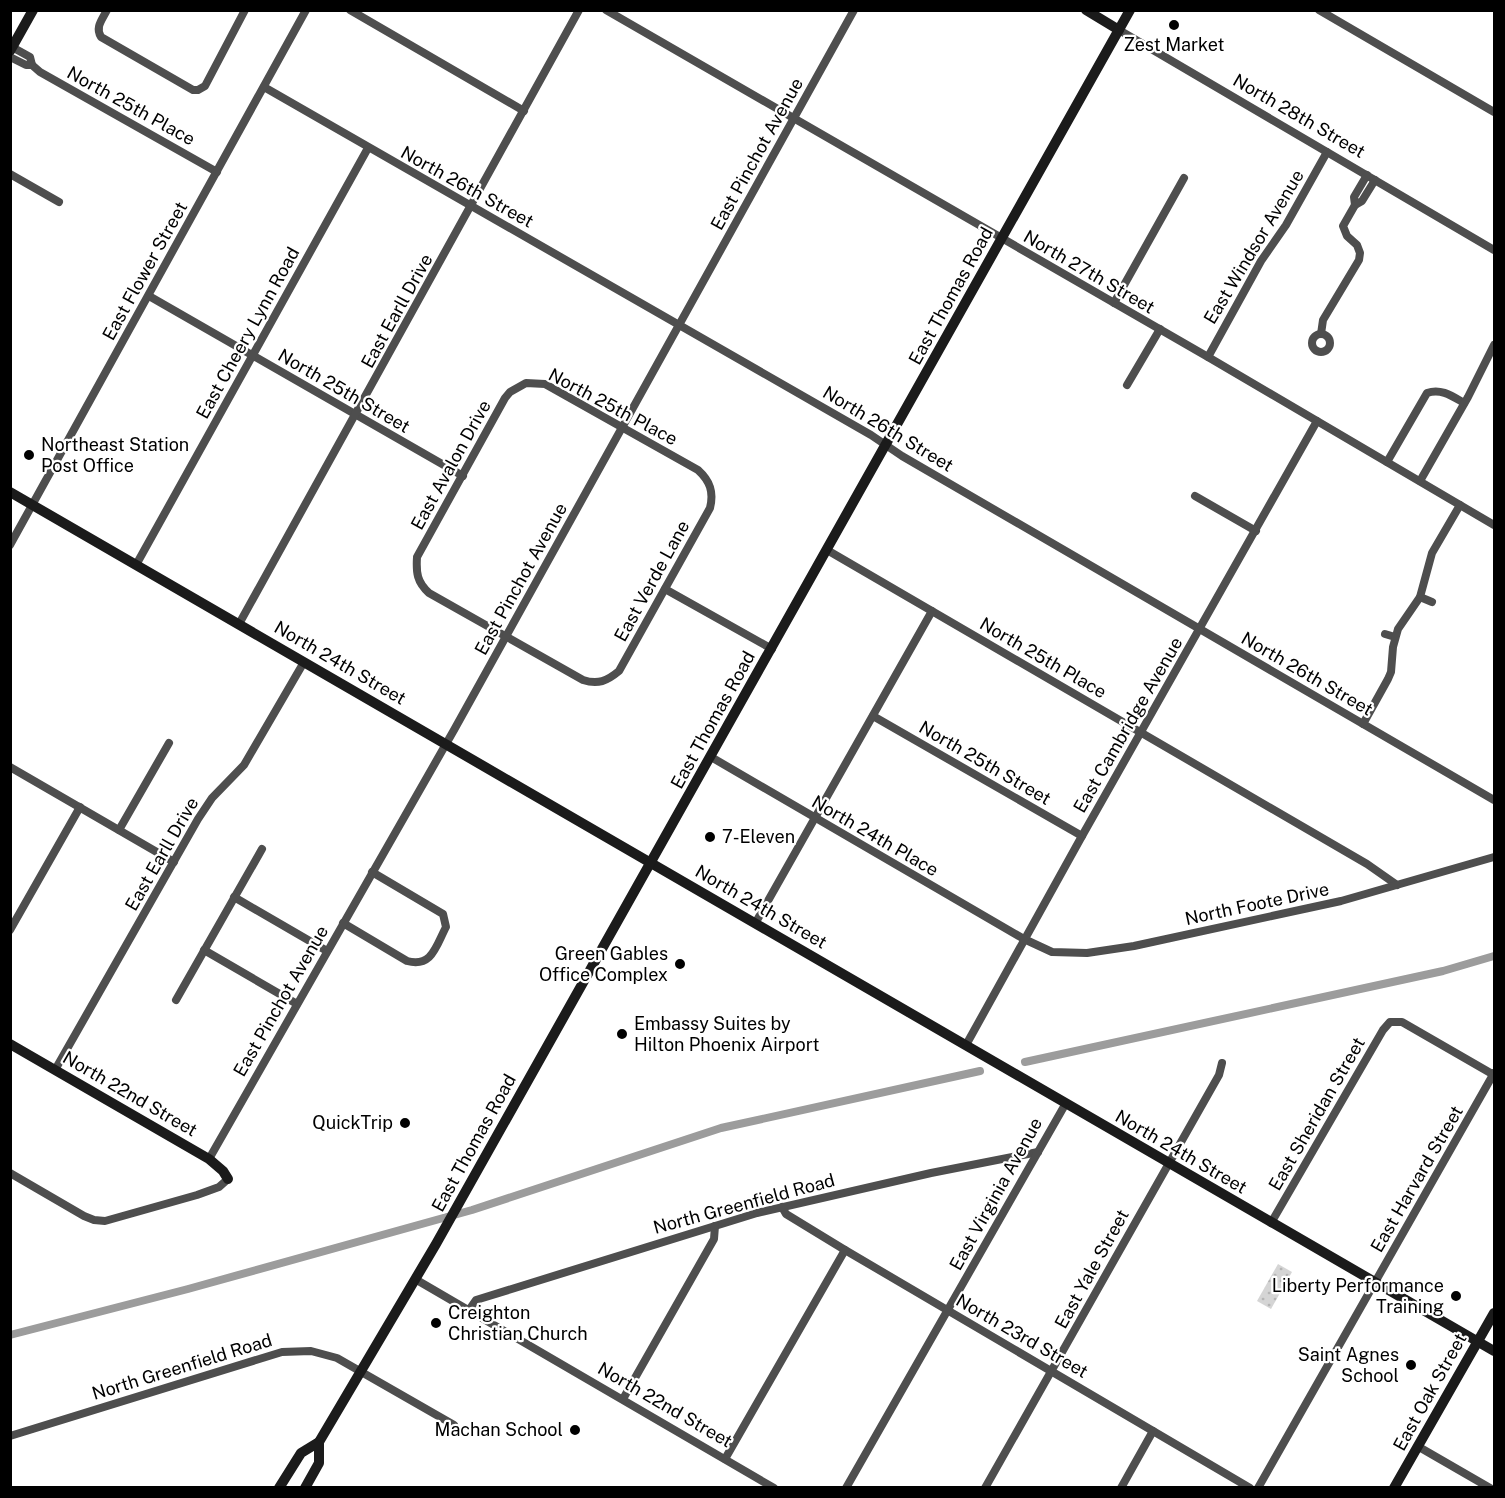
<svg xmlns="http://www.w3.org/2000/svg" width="1505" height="1498" viewBox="0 0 1505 1498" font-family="'Public Sans',sans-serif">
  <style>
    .grass { fill: url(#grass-dots) }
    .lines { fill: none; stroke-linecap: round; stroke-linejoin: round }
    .canal { stroke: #9c9c9c; stroke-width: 8 }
    .street { stroke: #4e4e4e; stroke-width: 8 }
    .secondary { stroke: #1b1b1b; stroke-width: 10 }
    .poi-dot { fill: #000; stroke: #fff; stroke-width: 2 }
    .labels { text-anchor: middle; stroke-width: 4.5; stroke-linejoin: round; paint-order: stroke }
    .poi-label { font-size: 18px; fill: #000; stroke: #fff; text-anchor: end }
    .street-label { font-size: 18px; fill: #000; stroke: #fff }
  </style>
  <defs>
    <pattern id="grass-dots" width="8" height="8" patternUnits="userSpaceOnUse" patternTransform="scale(1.5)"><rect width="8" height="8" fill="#d5d5d5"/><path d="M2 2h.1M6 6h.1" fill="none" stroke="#b5b5b5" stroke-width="1.8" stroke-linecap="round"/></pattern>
  </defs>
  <rect width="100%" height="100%" fill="#fff"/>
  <!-- grass -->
  <polygon class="grass" points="1278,1264 1292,1272 1271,1309 1257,1301"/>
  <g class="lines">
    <!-- canal -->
    <g class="canal">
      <polyline points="1025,1062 1443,971 1494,956"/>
      <polyline points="10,1335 188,1289 472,1210 721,1128 980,1071"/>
    </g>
    <!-- street -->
    <g class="street">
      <path d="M107,10c-5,10 -12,17 -6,27l92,53h5l7,-4 40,-76"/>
      <polyline points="350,10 524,111"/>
      <polyline points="606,10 1208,357 1494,525"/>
      <polyline points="1319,10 1494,112"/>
      <polyline points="1119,30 1494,250"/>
      <polyline points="12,47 30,57 32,65 40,72 217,172"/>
      <polyline points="10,57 26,65 32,65"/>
      <polyline points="264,87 871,435 902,456 1494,800"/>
      <polyline points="10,174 59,202"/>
      <polyline points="1355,205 1354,197 1367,175"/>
      <polyline points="149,296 463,476"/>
      <polyline points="1114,303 1184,178"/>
      <polyline points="1321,334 1323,320 1359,260 1360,253 1357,245 1347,236 1343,226 1355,205 1362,201 1375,180"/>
      <circle cx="1321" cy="343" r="9"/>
      <polyline points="1208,357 1261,261 1286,225 1327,152"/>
      <path d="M526,383l19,1 153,86c12,11 16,22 12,38l-91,163c-12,10 -21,14 -36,9l-154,-87c-12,-11 -13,-20 -12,-36l88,-159 5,-6z"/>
      <polyline points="1127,385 1160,329"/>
      <path d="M1387,462l40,-69c14,-5 25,3 37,10"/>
      <polyline points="1420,481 1468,397 1494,345"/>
      <polyline points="1195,496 1256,531"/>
      <polyline points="10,545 306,10"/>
      <polyline points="827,550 1367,864 1397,885"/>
      <polyline points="136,565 368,148"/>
      <polyline points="665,589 772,649"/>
      <polyline points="1420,597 1432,602"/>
      <polyline points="239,624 579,10"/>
      <polyline points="1385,634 1395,637"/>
      <polyline points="873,716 1082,836"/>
      <polyline points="1363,724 1388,679 1391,672 1393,647 1398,629 1420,597 1432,553 1460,505"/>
      <polyline points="711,757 1024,939 1052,952 1087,953 1134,946 1341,901 1494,857"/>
      <polyline points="10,767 174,862"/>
      <polyline points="119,830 169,743"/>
      <polyline points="234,897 327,951"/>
      <polyline points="756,922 932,611"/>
      <path d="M343,923l64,38c25,7 29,-15 39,-34l-3,-13 -71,-42"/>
      <polyline points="10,930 80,807"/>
      <polyline points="204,950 297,1004"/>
      <polyline points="176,1000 262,849"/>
      <polyline points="966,1045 1082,836 1317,421"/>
      <polyline points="55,1070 198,819 212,798 244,765 304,662"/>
      <polyline points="209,1159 454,730 854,10"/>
      <polyline points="10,1173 84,1216 94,1220 105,1221 197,1195 219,1187 228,1179"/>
      <polyline points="782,1207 786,1214 845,1250 1250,1488"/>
      <polyline points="1271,1223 1383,1030 1390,1022 1402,1022 1494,1075"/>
      <polyline points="415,1279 774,1488"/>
      <polyline points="469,1310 476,1300 757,1213 931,1173 1038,1152"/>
      <polyline points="623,1399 714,1239 715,1226"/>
      <polyline points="10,1436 282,1352 311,1351 337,1358 454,1425"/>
      <polyline points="1419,1447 1490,1488"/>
      <polyline points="725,1459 845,1250"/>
      <polyline points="846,1488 1066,1103"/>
      <polyline points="985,1488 1219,1075 1222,1063"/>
      <polyline points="1121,1488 1153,1431"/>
      <polyline points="1258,1488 1494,1073"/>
    </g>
    <!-- secondary -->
    <g class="secondary">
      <polyline points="1086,10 1119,30"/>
      <polyline points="10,51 33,10"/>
      <polyline points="10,492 1494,1351"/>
      <polyline points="10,1044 209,1159 223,1171 228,1179"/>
      <polyline points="279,1488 301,1453 319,1442 436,1244 1130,10"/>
      <polyline points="305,1488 319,1463 319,1442"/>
      <polyline points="1394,1488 1494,1313"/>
    </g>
  </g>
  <!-- markers -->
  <g class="poi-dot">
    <circle cx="1174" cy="25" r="6"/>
    <circle cx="29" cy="455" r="6"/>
    <circle cx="710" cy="837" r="6"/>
    <circle cx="680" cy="964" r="6"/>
    <circle cx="622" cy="1034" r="6"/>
    <circle cx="405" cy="1123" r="6"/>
    <circle cx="1456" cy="1296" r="6"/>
    <circle cx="436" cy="1323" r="6"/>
    <circle cx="1411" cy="1365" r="6"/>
    <circle cx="575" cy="1430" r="6"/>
  </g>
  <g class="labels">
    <!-- poi labels -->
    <g class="poi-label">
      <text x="1174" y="51" text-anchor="middle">Zest Market</text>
      <text x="41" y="451" text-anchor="start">Northeast Station<tspan x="41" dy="21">Post Office</tspan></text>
      <text x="722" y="843" text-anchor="start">7-Eleven</text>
      <text x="668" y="960">Green Gables<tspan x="668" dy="21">Office Complex</tspan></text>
      <text x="634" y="1030" text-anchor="start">Embassy Suites by<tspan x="634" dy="21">Hilton Phoenix Airport</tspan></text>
      <text x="393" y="1129">QuickTrip</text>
      <text x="1444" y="1292">Liberty Performance<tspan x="1444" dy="21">Training</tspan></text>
      <text x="448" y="1319" text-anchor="start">Creighton<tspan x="448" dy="21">Christian Church</tspan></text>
      <text x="1399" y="1361">Saint Agnes<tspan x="1399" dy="21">School</tspan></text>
      <text x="563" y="1436">Machan School</text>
    </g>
    <!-- street labels -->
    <g class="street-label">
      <text transform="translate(131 106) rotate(29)" y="6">North 25th Place</text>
      <text transform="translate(1299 116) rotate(30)" y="6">North 28th Street</text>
      <text transform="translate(757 154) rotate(-61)" y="6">East Pinchot Avenue</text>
      <text transform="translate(467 187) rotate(29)" y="6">North 26th Street</text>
      <text transform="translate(1254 247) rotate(-59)" y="6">East Windsor Avenue</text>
      <text transform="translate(145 271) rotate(-61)" y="6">East Flower Street</text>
      <text transform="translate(1089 272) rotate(30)" y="6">North 27th Street</text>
      <text transform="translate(951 296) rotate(-61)" y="6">East Thomas Road</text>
      <text transform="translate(397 311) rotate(-61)" y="6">East Earll Drive</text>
      <text transform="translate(248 333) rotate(-61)" y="6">East Cheery Lynn Road</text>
      <text transform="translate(344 391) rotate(30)" y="6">North 25th Street</text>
      <text transform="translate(613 407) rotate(28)" y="6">North 25th Place</text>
      <text transform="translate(888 429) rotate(31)" y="6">North 26th Street</text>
      <text transform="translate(451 465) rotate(-61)" y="6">East Avalon Drive</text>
      <text transform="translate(521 579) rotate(-61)" y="6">East Pinchot Avenue</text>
      <text transform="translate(652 581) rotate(-61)" y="6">East Verde Lane</text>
      <text transform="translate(1043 658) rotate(30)" y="6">North 25th Place</text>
      <text transform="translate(340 663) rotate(30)" y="6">North 24th Street</text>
      <text transform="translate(1307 674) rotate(30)" y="6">North 26th Street</text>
      <text transform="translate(713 720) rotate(-61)" y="6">East Thomas Road</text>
      <text transform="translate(1128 725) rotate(-60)" y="6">East Cambridge Avenue</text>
      <text transform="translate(985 763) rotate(30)" y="6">North 25th Street</text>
      <text transform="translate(875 836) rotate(30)" y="6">North 24th Place</text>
      <text transform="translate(162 854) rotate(-60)" y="6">East Earll Drive</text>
      <text transform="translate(1257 904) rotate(-12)" y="6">North Foote Drive</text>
      <text transform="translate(761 907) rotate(30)" y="6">North 24th Street</text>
      <text transform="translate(281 1001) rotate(-60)" y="6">East Pinchot Avenue</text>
      <text transform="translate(130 1094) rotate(30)" y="6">North 22nd Street</text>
      <text transform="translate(1317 1114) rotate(-60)" y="6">East Sheridan Street</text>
      <text transform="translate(474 1143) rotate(-61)" y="6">East Thomas Road</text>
      <text transform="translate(1181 1152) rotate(30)" y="6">North 24th Street</text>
      <text transform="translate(1417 1179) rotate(-60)" y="6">East Harvard Street</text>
      <text transform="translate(996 1194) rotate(-61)" y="6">East Virginia Avenue</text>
      <text transform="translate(744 1204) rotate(-15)" y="6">North Greenfield Road</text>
      <text transform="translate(1092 1269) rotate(-61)" y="6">East Yale Street</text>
      <text transform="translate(1022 1336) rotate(30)" y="6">North 23rd Street</text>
      <text transform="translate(182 1367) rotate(-17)" y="6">North Greenfield Road</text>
      <text transform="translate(1430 1392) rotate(-61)" y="6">East Oak Street</text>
      <text transform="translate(665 1405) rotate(30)" y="6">North 22nd Street</text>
    </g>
  </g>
  <!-- border -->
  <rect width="1505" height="1498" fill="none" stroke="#000000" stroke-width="24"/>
</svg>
